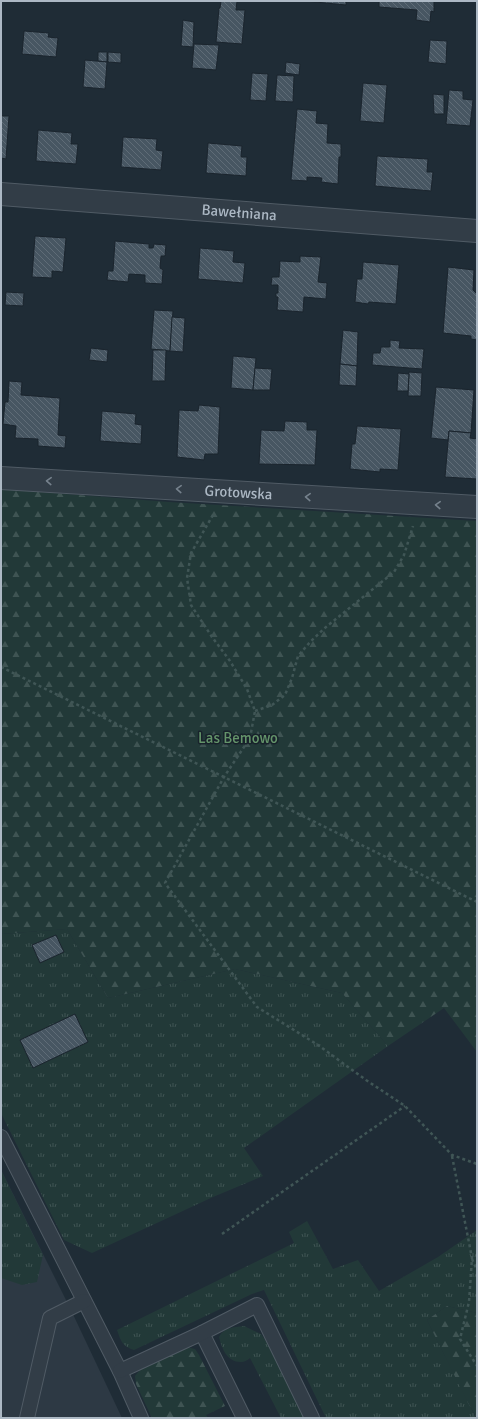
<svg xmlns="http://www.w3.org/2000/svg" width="478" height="1419" viewBox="0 0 478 1419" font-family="Signika,sans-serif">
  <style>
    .airport { fill: #2d3944 }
    .grass { fill: url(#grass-tufts) }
    .forest { fill: url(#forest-firs) }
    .building { fill: url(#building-back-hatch); stroke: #1a242d }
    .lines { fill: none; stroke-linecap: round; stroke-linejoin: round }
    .lane-casing { stroke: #505b65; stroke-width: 16 }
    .street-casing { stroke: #505b65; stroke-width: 24 }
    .path { stroke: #405656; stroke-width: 2.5; stroke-dasharray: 3 3; stroke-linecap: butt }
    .lane { stroke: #323d47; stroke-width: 14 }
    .street { stroke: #323d47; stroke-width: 22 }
    .oneway { stroke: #75818c }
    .labels { text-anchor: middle; stroke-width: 3; stroke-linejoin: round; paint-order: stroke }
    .street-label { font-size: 15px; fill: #acb8c4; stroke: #18222b }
    .park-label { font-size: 15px; fill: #64946a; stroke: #18222b }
  </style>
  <defs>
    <pattern id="grass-tufts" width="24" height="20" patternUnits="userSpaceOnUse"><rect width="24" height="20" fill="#223938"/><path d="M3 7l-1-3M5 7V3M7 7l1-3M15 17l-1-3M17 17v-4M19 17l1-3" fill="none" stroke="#3f5453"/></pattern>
    <pattern id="forest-firs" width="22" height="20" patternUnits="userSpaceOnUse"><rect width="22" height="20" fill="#223938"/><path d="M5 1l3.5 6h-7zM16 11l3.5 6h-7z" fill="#3f5453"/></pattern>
    <pattern id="building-back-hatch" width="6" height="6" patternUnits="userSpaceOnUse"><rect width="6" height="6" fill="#475662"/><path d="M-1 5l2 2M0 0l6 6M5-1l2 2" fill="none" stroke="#5f6c77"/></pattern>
  </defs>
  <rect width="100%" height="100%" fill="#1f2c36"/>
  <!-- airport -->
  <polygon class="airport" points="1,1170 70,1308 122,1418 1,1418"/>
  <!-- grass -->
  <g class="grass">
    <polygon points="67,929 108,998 235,969 342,993 388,1046 244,1148 263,1176 213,1197 92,1253 64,1240 1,1113 1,934"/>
    <polygon points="1,1170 43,1255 37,1282 22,1285 1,1278"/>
    <path d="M307,1221l26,48 25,-9 21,31 59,-34 39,-27v83l-30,-7 -20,14 49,98h-150l-62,-128 -12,4 -118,56c-12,-4 -13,-9 -17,-20l177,-87 -5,-11z"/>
    <path d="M244,1326l17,8 7,10 36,74h-23l-31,-60c-2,2 -6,4 -9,4 -14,0 -19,-13 -22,-25 4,-9 15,-10 25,-11z"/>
  </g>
  <!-- forest -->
  <g class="forest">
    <polygon points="1,489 169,502 477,521 477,1052 444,1008 388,1046 342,993 235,969 108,998 67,929 1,934"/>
    <polygon points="447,1306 477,1313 477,1418 468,1403 427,1320"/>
    <polygon points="186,1347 195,1349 199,1355 225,1406 206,1415 208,1418 152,1418 136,1384 135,1376 140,1370"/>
  </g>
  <!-- building -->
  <g class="building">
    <polygon points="221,1 237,1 236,10 245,10 242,44 216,42 219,8 220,8"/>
    <polygon points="305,1 346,1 346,5"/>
    <polygon points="379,1 434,1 434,12 431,11 430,22 416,20 417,10 379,7"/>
    <polygon points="183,20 194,22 193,47 181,46"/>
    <polygon points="24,31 49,33 48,37 58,38 56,57 22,54"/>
    <polygon points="430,40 447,41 446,64 428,62"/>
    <polygon points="194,44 219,45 216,70 192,68"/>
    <polygon points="98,52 107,52 107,62 98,61"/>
    <polygon points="108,52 121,53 121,63 108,62"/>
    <polygon points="85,60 107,62 105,89 83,87"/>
    <polygon points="286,62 300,64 299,75 285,73"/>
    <polygon points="252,73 268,74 266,101 250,100"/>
    <polygon points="277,75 294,76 293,102 275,101"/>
    <polygon points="363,83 387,85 384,123 360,121"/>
    <polygon points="449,90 463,91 463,99 473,100 470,126 446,124"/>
    <polygon points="433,94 444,95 444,114 434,114"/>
    <polygon points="297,109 317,111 316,123 328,124 327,143 341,144 341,157 339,157 338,184 321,182 322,178 307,177 307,181 291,180"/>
    <polygon points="1,116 9,116 6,159 1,158"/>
    <polygon points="38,130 72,133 71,144 78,144 76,164 36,161"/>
    <polygon points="123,137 157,139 156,150 163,151 161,170 121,167"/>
    <polygon points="208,143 242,146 241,157 247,157 246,176 206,173"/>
    <polygon points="377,156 428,159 427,172 433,172 431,191 375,186"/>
    <polygon points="35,236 66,238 63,272 52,271 52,278 32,277"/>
    <polygon points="115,241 149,244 149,248 153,248 154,244 166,245 165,256 161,256 160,268 163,270 162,284 145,283 145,275 129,274 128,282 107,280 108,271 113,271"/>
    <polygon points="200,248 234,251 233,262 245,263 243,283 198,279"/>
    <polygon points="300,256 321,257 318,282 327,283 326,299 304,297 303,312 277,310 278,297 276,297 276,293 278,293 278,285 271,285 272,277 279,277 280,261 300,262"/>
    <polygon points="363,262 399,265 396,304 369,302 368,304 355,302 357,279 362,279"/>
    <polygon points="448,267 474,270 473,290 477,294 477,340 471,339 471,336 443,333"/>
    <polygon points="6,292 24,293 23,306 5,305"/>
    <polygon points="154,310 173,311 170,351 151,349"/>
    <polygon points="172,317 185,318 183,352 170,351"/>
    <polygon points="343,330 358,332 357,366 340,364"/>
    <polygon points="390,340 400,341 399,348 424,349 422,369 372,365 373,353 380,353 381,347 390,347"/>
    <polygon points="91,348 108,350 107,362 89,360"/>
    <polygon points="153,350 166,350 165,381 152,381"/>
    <polygon points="233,356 256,358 253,390 231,388"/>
    <polygon points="340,364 357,366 356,386 339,385"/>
    <polygon points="255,368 272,369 270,390 253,390"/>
    <polygon points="409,372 422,373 421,396 408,396"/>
    <polygon points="398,373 409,374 408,391 397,391"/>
    <polygon points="9,381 22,382 21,395 60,398 58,435 66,436 65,448 38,446 38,439 15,438 16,426 3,424 5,402 8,402"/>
    <polygon points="436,387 474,390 471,433 449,431 448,440 431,438"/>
    <polygon points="199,405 220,407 218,454 205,454 204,460 177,457 179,410 198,411"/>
    <polygon points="102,411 136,414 135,424 142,425 141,444 100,441"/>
    <polygon points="285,421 307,422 307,430 317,430 315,465 259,464 261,430 284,431"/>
    <polygon points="357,426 401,429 398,470 380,469 380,472 350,469 352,444 355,444"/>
    <polygon points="449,431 471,433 470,438 477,439 477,479 445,477"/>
    <polygon points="56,935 64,952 40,963 32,945"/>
    <polygon points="75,1014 88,1042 33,1068 20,1040"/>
  </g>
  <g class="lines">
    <defs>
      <g id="lane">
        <polyline points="1,1137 120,1371 141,1418"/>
        <polyline points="202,1333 244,1418"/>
        <polyline points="120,1371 202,1333 257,1305 312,1418"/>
        <polyline points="27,1418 50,1318 84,1301"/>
      </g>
      <g id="street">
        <path id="s1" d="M1,194l476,37"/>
        <path id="s2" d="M1,478l476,29"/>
      </g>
    </defs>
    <!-- lane casing -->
    <use href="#lane" class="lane-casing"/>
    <!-- street casing -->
    <use href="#street" class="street-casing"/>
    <!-- path -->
    <g class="path">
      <polyline points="213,515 191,553 187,578 191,605 212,637 230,661 247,689 255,711 250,738 224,777 165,883 257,1007 318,1045 366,1080 405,1106 452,1155 477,1164"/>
      <polyline points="1,667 477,902"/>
      <polyline points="255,711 272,705 285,695 292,678 298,656 311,641 326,627 394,572 404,555 413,526"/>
      <polyline points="452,1156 472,1258 469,1302 460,1339 477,1366"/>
      <polyline points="222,1234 405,1106"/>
      <polyline points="472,1259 477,1270"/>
    </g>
    <!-- lane -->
    <use href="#lane" class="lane"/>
    <!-- street -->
    <use href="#street" class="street"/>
  </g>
  <!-- one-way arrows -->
  <defs><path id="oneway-chevron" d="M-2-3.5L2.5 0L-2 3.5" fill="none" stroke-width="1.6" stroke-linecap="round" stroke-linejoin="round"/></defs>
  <g class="oneway">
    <use href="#oneway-chevron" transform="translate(49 481) rotate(-177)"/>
    <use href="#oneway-chevron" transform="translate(179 489) rotate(-177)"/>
    <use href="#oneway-chevron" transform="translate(308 497) rotate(-177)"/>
    <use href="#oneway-chevron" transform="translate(438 505) rotate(-177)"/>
  </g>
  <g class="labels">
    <!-- street labels -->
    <g class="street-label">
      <text dy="5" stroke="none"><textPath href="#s1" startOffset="239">Bawełniana</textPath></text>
      <text dy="5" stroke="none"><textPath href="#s2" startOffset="238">Grotowska</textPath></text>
    </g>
    <!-- park labels -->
    <g class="park-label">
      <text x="238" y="743">Las Bemowo</text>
    </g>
  </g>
  <!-- border -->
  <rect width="478" height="1419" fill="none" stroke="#acb8c4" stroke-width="4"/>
</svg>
